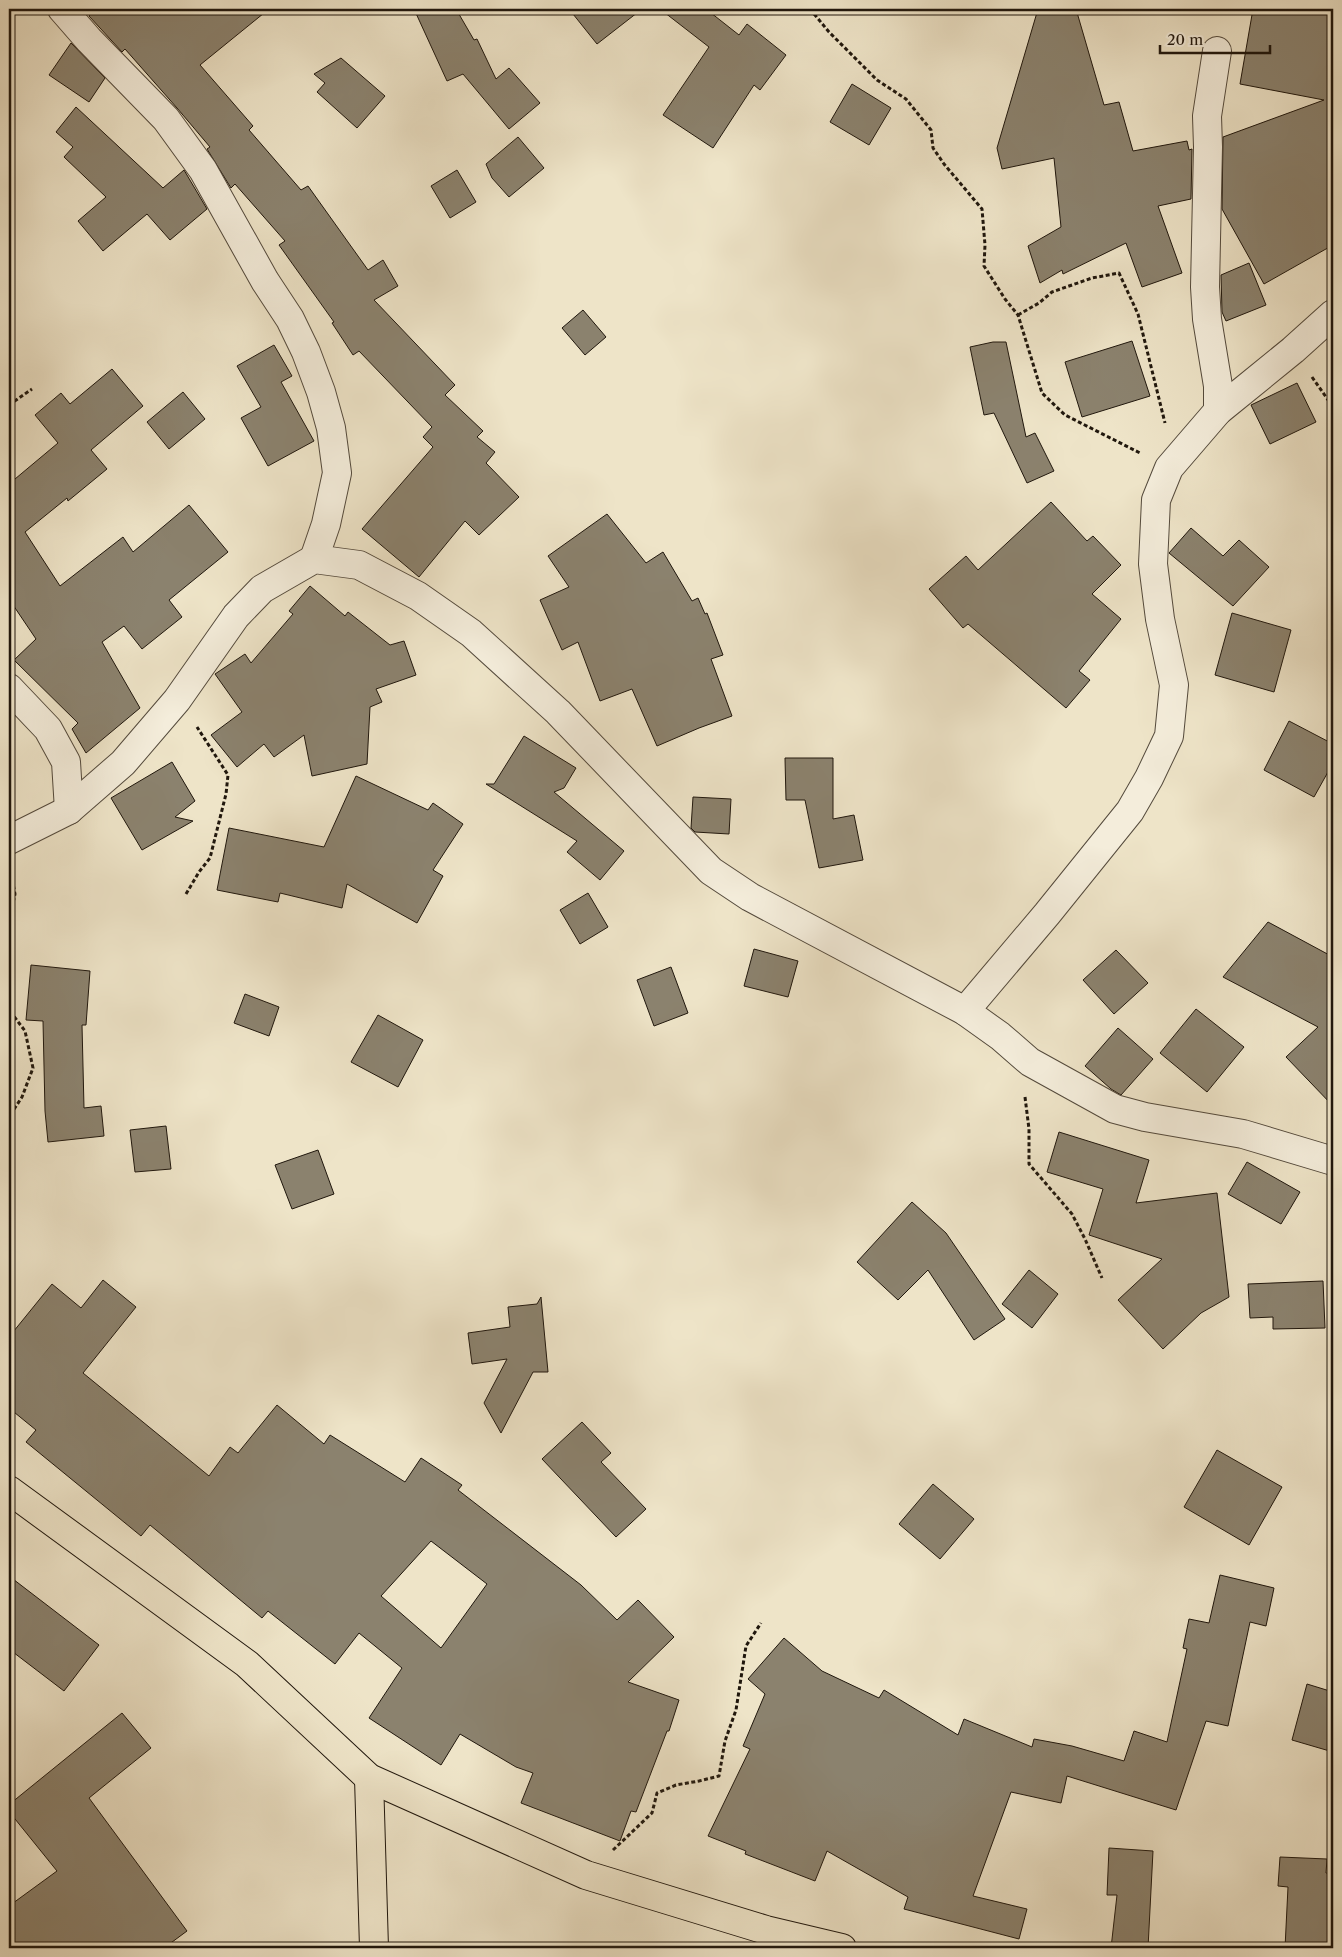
<svg xmlns="http://www.w3.org/2000/svg" width="1342" height="1957" viewBox="0 0 1342 1957" font-family="'Libre Caslon Text',serif">
  <style>
    .building { fill: #8b826e; stroke: #20170d; fill-rule: evenodd }
    .lines { fill: none; stroke-linecap: round; stroke-linejoin: round }
    .minor-casing { stroke: #544a3c; stroke-width: 30 }
    .major-casing { stroke: #20170d; stroke-width: 30 }
    .path { stroke: #20170d; stroke-width: 3; stroke-dasharray: 4 2.5; stroke-linecap: butt }
    .minor { stroke: #f4eddb; stroke-width: 28 }
    .major { stroke: #eee4c8; stroke-width: 28 }
  </style>
  <rect width="100%" height="100%" fill="#eee4c8"/>
  <filter id="stains"><feTurbulence type="fractalNoise" baseFrequency=".004" numOctaves="4"/><feColorMatrix values="0 0 0 0 .2 0 0 0 0 .09 0 0 0 0 .02 0 0 0 .5 -.17"/></filter>
  <radialGradient id="worn" r=".72"><stop offset=".6" stop-color="#630" stop-opacity="0"/><stop offset="1" stop-color="#630" stop-opacity=".3"/></radialGradient>
  <!-- building -->
  <g class="building">
    <polygon points="94,9 269,9 200,65 253,126 249,130 301,190 308,186 368,270 383,260 398,286 374,300 455,385 445,395 483,431 477,437 495,452 486,463 519,497 479,535 465,521 419,577 362,529 433,447 423,437 432,427 359,351 353,355 332,323 334,322 279,245 285,241 235,184 231,188 207,149 210,147 177,108 125,49 122,52 89,16"/>
    <polygon points="414,9 456,9 474,40 477,39 496,79 509,68 540,103 509,129 463,74 447,81"/>
    <polygon points="569,9 642,9 597,44"/>
    <polygon points="660,9 706,9 739,35 747,24 786,55 760,90 754,85 713,148 663,115 709,47"/>
    <polygon points="1038,9 1076,9 1104,105 1119,102 1133,151 1187,141 1189,150 1192,149 1191,199 1158,206 1182,273 1142,287 1126,243 1063,274 1062,270 1040,283 1028,246 1061,227 1054,158 1002,169 997,148"/>
    <polygon points="1253,9 1333,9 1333,245 1264,284 1222,209 1223,137 1324,100 1240,84"/>
    <polygon points="71,43 105,78 89,102 49,75"/>
    <polygon points="341,58 385,96 357,128 317,92 325,83 314,74"/>
    <polygon points="852,84 891,108 869,145 830,122"/>
    <polygon points="76,107 163,188 184,170 207,209 170,240 147,214 103,251 78,221 106,197 64,157 73,147 56,132"/>
    <polygon points="518,137 544,168 509,197 492,178 486,164"/>
    <polygon points="457,170 476,202 450,218 431,186"/>
    <polygon points="1249,263 1266,305 1226,321 1222,312 1221,275"/>
    <polygon points="583,310 606,337 585,355 562,328"/>
    <polygon points="1132,341 1150,396 1082,417 1065,362"/>
    <polygon points="993,342 1006,342 1026,437 1035,433 1054,471 1027,483 994,413 984,415 970,347"/>
    <polygon points="274,345 292,376 281,382 314,441 268,466 241,418 261,407 237,366"/>
    <polygon points="112,369 143,406 91,450 107,469 68,501 67,498 25,532 60,586 123,537 133,552 189,505 228,552 169,600 182,617 142,649 124,626 102,642 140,708 86,753 72,729 78,723 14,660 36,639 9,599 9,484 58,443 35,415 61,393 70,404"/>
    <polygon points="1297,383 1316,422 1270,444 1251,405"/>
    <polygon points="183,392 205,419 169,449 147,422"/>
    <polygon points="1051,502 1087,541 1093,536 1121,565 1092,594 1121,619 1079,671 1090,680 1066,708 968,624 963,628 929,589 966,556 978,570"/>
    <polygon points="607,514 646,563 663,552 692,601 698,598 705,614 707,613 723,655 711,659 732,716 699,728 657,746 632,689 600,701 578,642 562,650 540,600 569,587 548,556"/>
    <polygon points="1191,528 1223,556 1239,540 1269,567 1233,606 1169,553"/>
    <polygon points="310,586 345,616 348,612 390,645 404,641 416,675 376,689 382,702 370,707 367,764 312,776 304,735 274,757 264,744 237,767 211,735 242,712 215,674 245,654 251,663 293,614 289,611"/>
    <polygon points="1232,613 1291,630 1274,692 1215,675"/>
    <polygon points="1289,721 1333,744 1333,763 1314,797 1264,770"/>
    <polygon points="524,736 576,768 564,788 554,792 624,851 600,880 567,852 577,841 486,784 494,784"/>
    <polygon points="785,758 833,758 833,819 854,815 863,860 819,868 805,800 786,800"/>
    <polygon points="172,762 195,801 175,817 193,821 142,850 111,798"/>
    <polygon points="356,776 428,810 433,803 463,824 433,870 443,876 417,923 347,884 342,908 280,893 278,902 217,890 229,828 324,847"/>
    <polygon points="693,797 731,799 729,834 695,832 691,828"/>
    <polygon points="588,893 608,927 580,944 560,910"/>
    <polygon points="1268,922 1333,957 1333,1106 1286,1057 1318,1027 1223,977"/>
    <polygon points="754,949 798,961 788,997 744,986"/>
    <polygon points="1116,950 1148,983 1114,1014 1083,980"/>
    <polygon points="31,965 90,971 86,1025 82,1025 84,1108 101,1106 104,1136 48,1142 45,1111 43,1021 26,1020"/>
    <polygon points="671,967 688,1013 654,1026 637,980"/>
    <polygon points="245,994 279,1007 269,1036 234,1023"/>
    <polygon points="1196,1009 1244,1047 1207,1092 1160,1053"/>
    <polygon points="378,1015 423,1040 398,1087 351,1062"/>
    <polygon points="1118,1028 1153,1059 1121,1095 1111,1089 1085,1066"/>
    <polygon points="166,1126 171,1169 135,1172 130,1130"/>
    <polygon points="1059,1132 1149,1160 1136,1203 1217,1193 1229,1297 1201,1313 1163,1349 1118,1300 1162,1259 1089,1235 1103,1189 1047,1172"/>
    <polygon points="318,1150 334,1194 292,1209 275,1165"/>
    <polygon points="1247,1162 1300,1192 1281,1224 1228,1194"/>
    <polygon points="912,1202 946,1233 1005,1319 974,1340 928,1270 898,1300 857,1262"/>
    <polygon points="1029,1270 1058,1294 1032,1328 1002,1304"/>
    <path d="M103,1280l33,27 -53,66 126,103 21,-29 8,6 39,-48 47,39 6,-9 75,47 16,-24 41,27 -4,5 123,95 36,35 21,-20 36,37 -46,45 51,18 -10,31h-2l-31,81 -5,-1 -11,30 -99,-38 12,-30 -17,-6 -56,-33 -19,31 -72,-47 33,-50 -43,-35 -24,31 -67,-53 -6,7 -112,-93 -9,11 -115,-94 10,-12 -27,-22v-71l43,-53 29,24zM431,1541l56,43 -46,64 -60,-52z"/>
    <polygon points="1323,1281 1325,1328 1273,1329 1273,1317 1250,1318 1248,1284"/>
    <polygon points="541,1297 548,1372 533,1372 501,1433 484,1403 507,1359 472,1364 468,1333 510,1327 508,1307 537,1304"/>
    <polygon points="582,1422 611,1453 601,1462 646,1509 616,1537 542,1459"/>
    <polygon points="1217,1450 1282,1487 1249,1545 1184,1507"/>
    <polygon points="933,1484 974,1519 940,1559 899,1524"/>
    <polygon points="1220,1575 1274,1588 1266,1626 1250,1622 1228,1726 1206,1721 1176,1810 1067,1776 1061,1803 1011,1792 973,1896 1027,1909 1019,1939 904,1909 908,1897 827,1851 815,1881 745,1854 746,1851 708,1836 750,1749 743,1746 765,1694 748,1679 784,1638 822,1671 879,1698 884,1690 958,1735 964,1719 1032,1747 1034,1739 1072,1746 1124,1761 1134,1731 1167,1742 1187,1649 1183,1648 1189,1619 1209,1623"/>
    <polygon points="9,1576 99,1645 64,1691 9,1649"/>
    <polygon points="1307,1684 1333,1692 1333,1752 1292,1740"/>
    <polygon points="122,1713 151,1748 89,1798 187,1931 164,1948 9,1948 9,1906 57,1871 11,1814 11,1803"/>
    <polygon points="1109,1848 1153,1851 1148,1948 1111,1948 1117,1895 1107,1895"/>
    <polygon points="1280,1857 1327,1859 1326,1873 1333,1874 1333,1935 1330,1935 1329,1948 1285,1948 1288,1887 1278,1886"/>
  </g>
  <g class="lines">
    <defs>
      <g id="minor">
        <polyline points="62,9 89,40 166,119 203,170 265,281 290,319 306,352 321,392 331,428 337,473 326,524 314,559"/>
        <polyline points="1217,51 1207,116 1208,147 1205,287 1207,319 1218,386 1218,411"/>
        <polyline points="9,688 48,729 66,762 69,810"/>
        <polyline points="9,840 69,810 123,763 177,700 236,616 262,589 314,559 359,565 418,596 471,633 558,712 711,871 750,897 965,1011 1000,1036 1030,1062 1115,1109 1145,1117 1243,1134 1333,1161"/>
        <polyline points="965,1011 1047,914 1130,811 1149,778 1169,736 1174,685 1160,619 1153,564 1156,500 1169,468 1218,411 1293,350 1333,314"/>
      </g>
      <g id="major">
        <polyline points="9,1490 247,1664 369,1778 586,1875 766,1930 842,1948"/>
        <polyline points="369,1778 374,1948"/>
      </g>
    </defs>
    <!-- minor casing -->
    <use href="#minor" class="minor-casing"/>
    <!-- major casing -->
    <use href="#major" class="major-casing"/>
    <!-- path -->
    <g class="path">
      <polyline points="810,9 829,32 877,80 906,99 931,130 933,148 944,164 982,209 985,245 984,266 1005,299 1018,315 1042,393 1065,415 1140,453"/>
      <polyline points="1018,315 1039,303 1052,292 1092,278 1119,273 1138,314 1165,423"/>
      <polyline points="1312,377 1333,407"/>
      <polyline points="9,405 32,389"/>
      <polyline points="186,894 199,872 210,858 226,794 228,775 197,727"/>
      <polyline points="9,921 15,894 11,873"/>
      <polyline points="9,1006 13,1015"/>
      <polyline points="9,1013 13,1015 25,1031 33,1068 22,1097 9,1117"/>
      <polyline points="1025,1097 1029,1129 1029,1164 1072,1214 1085,1239 1102,1278"/>
      <polyline points="613,1850 652,1813 657,1793 676,1785 699,1781 719,1776 725,1741 736,1710 746,1646 761,1623"/>
    </g>
    <!-- minor -->
    <use href="#minor" class="minor"/>
    <!-- major -->
    <use href="#major" class="major"/>
  </g>
  <!-- margin -->
  <rect width="1342" height="1957" fill="none" stroke="#eee4c8" stroke-width="30"/>
  <rect x="10" y="10" width="1322" height="1937" fill="none" stroke="#20170d" stroke-width="2.5"/>
  <rect x="15" y="15" width="1312" height="1927" fill="none" stroke="#20170d"/>
  <!-- scale -->
  <path d="M1160 45v8h110v-8" fill="none" stroke="#20170d" stroke-width="2.5"/>
  <text x="1167" y="45" font-size="15" fill="#20170d" stroke="#f4eddb" stroke-width="4" paint-order="stroke">20 m</text>
  <rect width="100%" height="100%" filter="url(#stains)"/>
  <rect width="100%" height="100%" fill="url(#worn)"/>
</svg>
